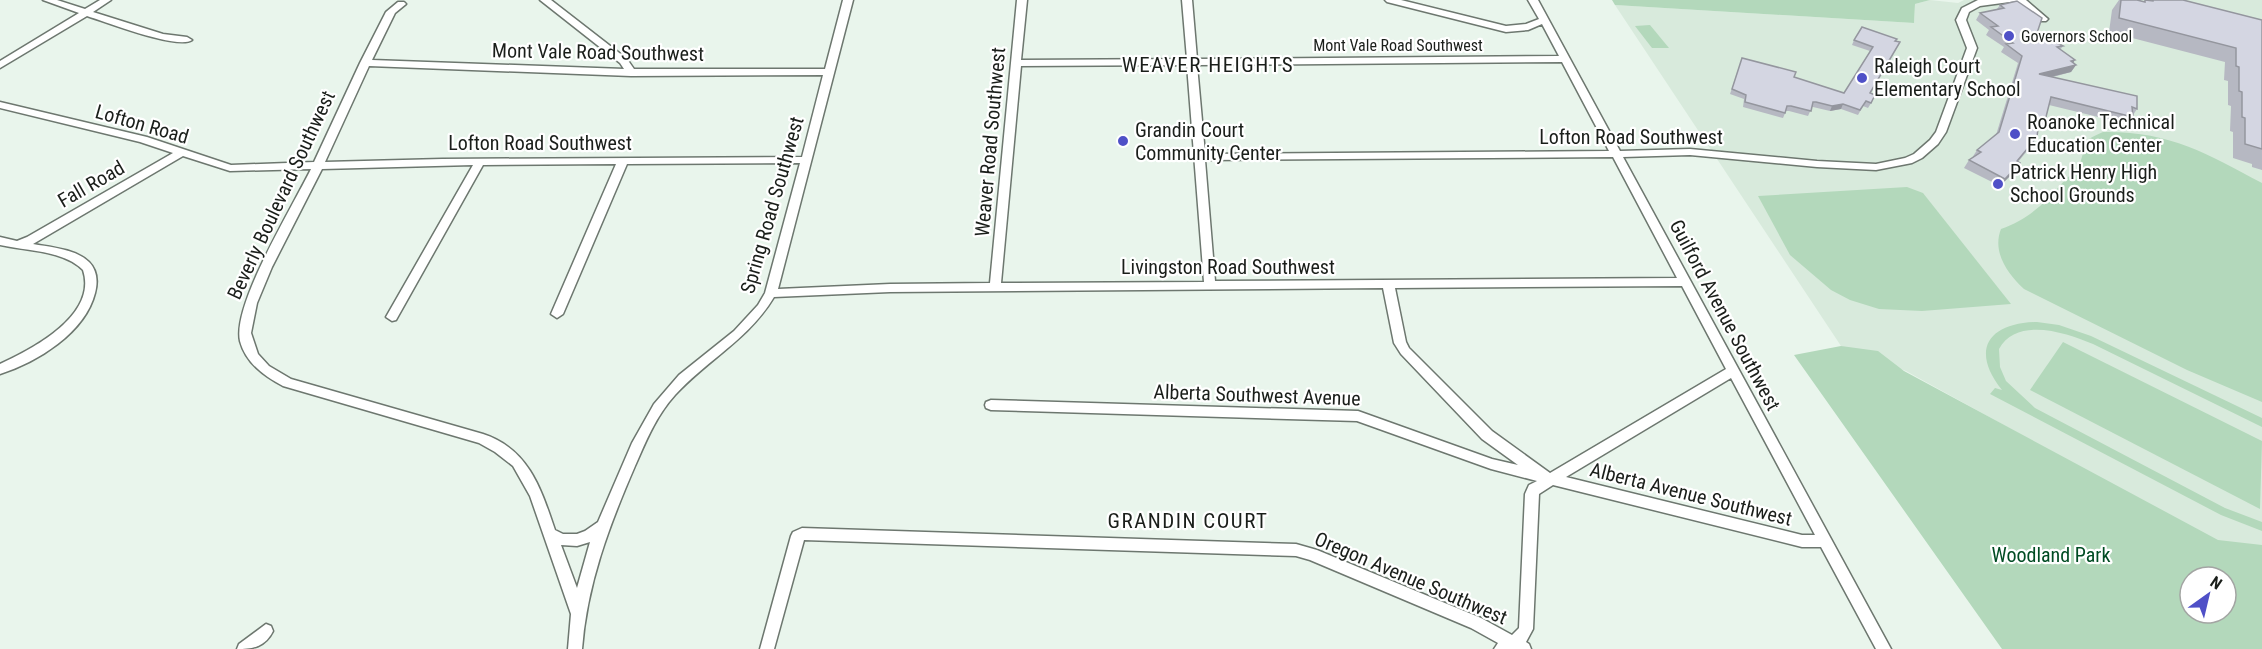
<svg xmlns="http://www.w3.org/2000/svg" width="2262" height="649" viewBox="0 0 2262 649" font-family="'Roboto Condensed',sans-serif">
  <style>
    .built { fill: #d8eadc }
    .green { fill: #b3d8bb; fill-rule: evenodd }
    .lines { fill: none; stroke-linecap: round; stroke-linejoin: round }
    .minor-casing { stroke: #6d776f; stroke-width: 3 }
    .minor { fill: #fff; fill-rule: evenodd }
    .wall { fill: #b6b8c2 }
    .shaded-wall { fill: #94969e }
    .building { fill: #d4d6e2; stroke: #94969e; stroke-width: 1.5 }
    .poi-dot { fill: #4f50c7; stroke: #fff; stroke-width: 2 }
    .labels { text-anchor: middle; stroke-width: 4.5; stroke-linejoin: round; paint-order: stroke }
    .far-poi-label { font-size: 16px; fill: #1a1e1a; stroke: #fff; text-anchor: start }
    .far-street-label { font-size: 16px; fill: #1a1e1a; stroke: #fff }
    .street-label { font-size: 20px; fill: #1a1e1a; stroke: #fff }
    .poi-label { font-size: 20px; fill: #1a1e1a; stroke: #fff; text-anchor: start }
    .park-label { font-size: 20px; fill: #004c23; stroke: #fff }
    .neighbourhood-label { font-size: 21px; letter-spacing: 1.5px; fill: #1a1e1a; stroke: #fff }
  </style>
  <rect width="100%" height="100%" fill="#e9f5ec"/>
  <!-- built -->
  <polygon class="built" points="1930,0 1958,3 1964,0 2262,0 2262,558 2239,555 1906,371 1841,346 1615,5 1914,23 1915,4"/>
  <!-- green -->
  <g class="green">
    <polygon points="1612,0 1930,0 1915,4 1914,23 1615,5"/>
    <polygon points="1650,25 1669,48 1652,48 1635,26"/>
    <path d="M2103,132c66,-1 103,21 159,51v219l-75,-32 -163,-81c-17,-16 -32,-37 -23,-60 28,-10 44,-26 63,-48 5,-5 13,-11 16,-18 8,-20 -3,-20 23,-31z"/>
    <polygon points="1907,187 1923,193 2011,304 1922,311 1879,309 1850,300 1831,290 1790,255 1758,196"/>
    <path d="M2037,322l22,3 32,11 171,82v9l-169,-83c-26,-11 -76,-28 -94,5l1,18 6,14 29,27 190,100 37,14v9l-41,-16 -231,-121 5,-6 7,2c-32,-40 -14,-67 35,-68z"/>
    <polygon points="2063,342 2262,441 2260,509 2030,390"/>
    <path d="M1841,346l37,5 26,20 314,169 44,5v104h-260l-208,-294zM2190,577h36v36h-36z"/>
  </g>
  <g class="lines">
    <defs>
      <g id="minor">
        <path d="M43,0h14l28,9 15,-9h11l-18,12 70,22 24,3 5,3c-14,10 -86,-18 -105,-24l-87,52v-7l79,-48z"/>
        <path d="M540,0h11l76,59 7,10h191l18,-69h10l-75,289 112,-5 100,-1 27,-283h10l-6,60 166,-1 -5,-59h10l5,59 362,-3 -17,-32 -14,6 -22,2 -119,-30 -2,-2h16l105,26 20,-2 13,-5 -11,-19h10l82,151 70,-2 127,12 59,3 29,-6 9,-4 16,-14 6,-8 31,-84 -11,-28 6,-12 16,-8h48l22,19 -2,2h-6l-23,-20 -37,5 -11,6 -3,8 11,28 -31,84 -8,12 -16,14 -10,5 -36,7 -59,-3 -127,-12 -67,2 268,492h-15l-55,-102h-19l-249,-62 -14,9 -6,135 -7,13 3,2 2,5h-37l4,-6 -27,-15 -161,-68 -14,-4 -492,-16 -30,109h-14l31,-113 2,-4 9,-4 494,16 21,6 164,68 31,17 7,-7 6,-134 4,-9 8,-4 -46,-12 -134,-48 -366,-11 -5,-2 -1,-3 1,-3 5,-2 367,11 134,48 26,6 -36,-26 -81,-85 -7,-11 -11,-55 -493,4 -116,5c-25,42 -67,63 -99,98 -19,21 -29,46 -40,71 -26,60 -48,118 -53,183h-14l3,-35 -41,-118 -17,-30 -18,-14 -16,-9 -196,-57c-19,-10 -37,-23 -43,-45 -8,-36 53,-135 71,-172l-81,2 -47,-15 -150,88c17,3 43,5 56,18 8,8 9,20 6,31 -10,40 -58,69 -95,81v-10c33,-15 98,-49 83,-94 -20,-20 -57,-19 -83,-25v-8l17,4 10,-4 146,-84 -33,-11 -140,-34v-6l147,35 84,28 83,-3 46,-99 26,-51 12,-10h6l2,2 -11,9 -23,47 252,9 -4,-6zM1562,62l47,89 -404,3 -8,-89zM1187,65l17,217 -203,1 20,-217zM369,66l262,10 192,-1 -21,82 -360,2 -117,3zM1613,157l64,121 -462,3 -10,-121zM800,163l-35,130 -7,12 -24,26 -55,44 -25,29 -22,39 -34,79 -13,9 -8,3h-14l-8,-4c-14,-41 -26,-81 -72,-96l-192,-55 -22,-13 -11,-12 -7,-21 6,-30 15,-36 50,-98 151,-4 -87,152 6,4 4,-1 87,-155 133,-1 -65,150 6,4 6,-4 64,-150zM1682,286l44,83 -176,104 -58,-42 -83,-83 -3,-6 -11,-54zM1731,378l84,157h-13l-236,-58zM590,542l-13,46 -16,-43 16,1z"/>
        <path d="M266,624l5,2 2,5c-8,16 -20,18 -36,18l2,-5z"/>
      </g>
    </defs>
    <!-- minor casing -->
    <use href="#minor" class="minor-casing"/>
    <!-- minor -->
    <use href="#minor" class="minor"/>
  </g>
  <!-- wall -->
  <g class="wall">
    <polygon points="2119,0 2137,0 2144,2 2145,0 2183,0 2262,20 2262,170 2252,167 2252,164 2233,158 2233,132 2230,131 2231,106 2228,105 2228,81 2224,80 2225,62 2109,32 2112,10"/>
    <polygon points="2000,5 2037,33 2063,46 2060,50 2076,65 2071,72 2053,77 2137,109 2127,124 2049,105 2045,121 2040,129 2038,129 2032,145 2018,162 2020,163 2015,171 2000,186 1964,168 1969,160 1972,158 1977,150 1996,135 2018,63 2001,52 2004,47 1986,35 1989,30 1976,20 1980,13 1997,9"/>
    <polygon points="1897,39 1870,93 1873,100 1868,108 1863,106 1858,115 1841,109 1830,111 1813,107 1812,107 1808,116 1789,111 1786,111 1783,118 1743,107 1744,99 1730,94 1742,58 1794,77 1844,93 1870,51 1852,45 1854,40"/>
  </g>
  <!-- shaded-wall -->
  <g class="shaded-wall">
    <polygon points="2075,60 2071,66 2076,65 2071,72 2034,81 2039,74"/>
    <polygon points="1843,104 1841,109 1830,111 1832,106"/>
    <polygon points="2020,163 2015,171 2000,186 2005,179"/>
  </g>
  <!-- building -->
  <g class="building">
    <polygon points="2121,0 2137,0 2145,2 2145,0 2153,1 2153,0 2183,0 2262,20 2262,149 2245,144 2245,118 2242,117 2242,92 2239,91 2239,67 2236,66 2236,48 2119,18"/>
    <polygon points="2017,1 2042,18 2037,33 2063,46 2057,47 2075,60 2071,61 2076,65 2039,74 2137,96 2137,109 2132,107 2133,117 2051,97 2045,121 2039,120 2037,137 2017,161 2020,163 2005,179 1969,160 1981,152 1977,150 1999,132 2022,56 2006,44 2013,43 1991,27 1998,26 1980,13 2004,8 2000,5"/>
    <polygon points="1862,27 1897,39 1895,41 1900,42 1870,93 1875,95 1871,103 1866,101 1860,110 1843,104 1832,106 1816,102 1813,102 1811,111 1791,106 1787,106 1785,113 1745,102 1746,95 1732,89 1742,58 1796,72 1794,77 1844,93 1873,47 1854,40"/>
  </g>
  <!-- markers -->
  <g class="poi-dot">
    <circle cx="2009" cy="36" r="6"/>
    <circle cx="1862" cy="78" r="6"/>
    <circle cx="2015" cy="134" r="6"/>
    <circle cx="1123" cy="141" r="6"/>
    <circle cx="1998" cy="184" r="6"/>
  </g>
  <g class="labels">
    <!-- far-poi labels -->
    <g class="far-poi-label">
      <text x="2021" y="42">Governors School</text>
    </g>
    <!-- far-street labels -->
    <g class="far-street-label">
      <text x="1398" y="51">Mont Vale Road Southwest</text>
    </g>
    <!-- street labels -->
    <g class="street-label">
      <text transform="translate(598 52) rotate(1)" y="7">Mont Vale Road Southwest</text>
      <text transform="translate(142 124) rotate(16)" y="7">Lofton Road</text>
      <text x="1631" y="144">Lofton Road Southwest</text>
      <text transform="translate(990 142) rotate(-85)" y="7">Weaver Road Southwest</text>
      <text x="540" y="150">Lofton Road Southwest</text>
      <text transform="translate(91 184) rotate(-30)" y="7">Fall Road</text>
      <text transform="translate(281 195) rotate(-65)" y="7">Beverly Boulevard Southwest</text>
      <text transform="translate(772 205) rotate(-74)" y="7">Spring Road Southwest</text>
      <text x="1228" y="274">Livingston Road Southwest</text>
      <text transform="translate(1725 315) rotate(62)" y="7">Guilford Avenue Southwest</text>
      <text transform="translate(1257 395) rotate(2)" y="7">Alberta Southwest Avenue</text>
      <text transform="translate(1691 494) rotate(14)" y="7">Alberta Avenue Southwest</text>
      <text transform="translate(1411 578) rotate(23)" y="7">Oregon Avenue Southwest</text>
    </g>
    <!-- poi labels -->
    <g class="poi-label">
      <text x="1874" y="73">Raleigh Court<tspan x="1874" dy="23">Elementary School</tspan></text>
      <text x="2027" y="129">Roanoke Technical<tspan x="2027" dy="23">Education Center</tspan></text>
      <text x="1135" y="137">Grandin Court<tspan x="1135" dy="23">Community Center</tspan></text>
      <text x="2010" y="179">Patrick Henry High<tspan x="2010" dy="23">School Grounds</tspan></text>
    </g>
    <!-- park labels -->
    <g class="park-label">
      <text x="2051" y="562">Woodland Park</text>
    </g>
    <!-- neighbourhood labels -->
    <g class="neighbourhood-label">
      <text x="1208" y="72">WEAVER HEIGHTS</text>
      <text x="1188" y="528">GRANDIN COURT</text>
    </g>
  </g>
  <!-- north arrow -->
  <g transform="translate(2208 595) rotate(34)"><circle r="28" fill="#ffffff" stroke="#a3a5a3" stroke-width="1.5"/>
  <path d="M0-4.5L10 22L0 15L-10 22Z" fill="#4f50c7"/>
  <text y="-9" font-size="16" font-weight="bold" text-anchor="middle" fill="#1a1e1a">N</text>
  </g>
</svg>
